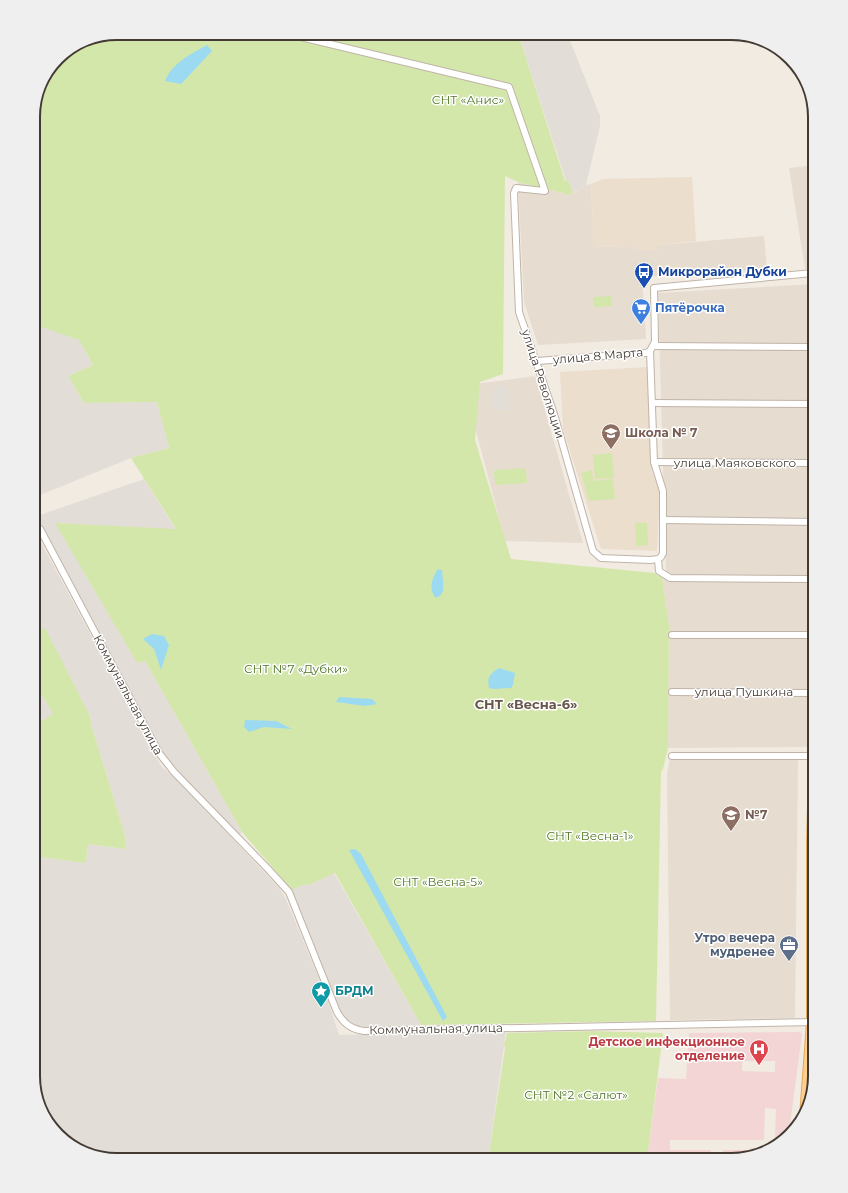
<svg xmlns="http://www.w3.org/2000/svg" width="848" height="1193" viewBox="0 0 848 1193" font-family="Montserrat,sans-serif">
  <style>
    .residential { fill: #e6dcd0 }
    .industrial { fill: #e3ddd8 }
    .education { fill: #ebdecc }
    .medical { fill: #f3d5d5; fill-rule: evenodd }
    .green { fill: #d4e7aa }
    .water { fill: #9cdaf1 }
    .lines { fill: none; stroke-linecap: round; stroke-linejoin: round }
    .stream { stroke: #9cdaf1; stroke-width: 1.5 }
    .minor-casing { stroke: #c0b4a8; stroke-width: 8 }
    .major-casing { stroke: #e5a95d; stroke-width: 10 }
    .minor { stroke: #fff; stroke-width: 6 }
    .major { stroke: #ffcf8e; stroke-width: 8 }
    .labels { text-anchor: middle; stroke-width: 3; stroke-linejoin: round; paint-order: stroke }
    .park-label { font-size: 12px; fill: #4f7526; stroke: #fff }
    .transit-label { font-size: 12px; font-weight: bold; fill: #164399; stroke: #fff; text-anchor: start }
    .shop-label { font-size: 12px; font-weight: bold; fill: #366cbe; stroke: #fff; text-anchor: start }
    .street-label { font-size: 12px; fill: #433b33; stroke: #fff }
    .education-label { font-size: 12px; font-weight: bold; fill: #785e54; stroke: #fff; text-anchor: start }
    .service-label { font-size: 12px; font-weight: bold; fill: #4e5e75; stroke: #fff; text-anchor: end }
    .culture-label { font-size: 12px; font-weight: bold; fill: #0d838f; stroke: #fff; text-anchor: start }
    .health-label { font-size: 12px; font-weight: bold; fill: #be3a42; stroke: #fff; text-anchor: end }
    .neighbourhood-label { font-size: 13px; font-weight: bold; fill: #66574a; stroke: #fff }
    .rim { fill: none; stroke: #433b33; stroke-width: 2 }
  </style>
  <rect width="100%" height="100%" fill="#f2ebe2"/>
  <!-- residential -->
  <g class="residential">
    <polygon points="815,165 815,268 805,269 789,168"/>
    <polygon points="518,182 571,195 586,185 591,184 594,247 635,246 636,250 659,249 659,245 764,236 767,270 642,277 646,339 538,345 524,302"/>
    <polygon points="815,284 815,747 668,748 669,626 662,577 666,571 658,293"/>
    <polygon points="535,376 583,543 505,541 475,427 476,384"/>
    <polygon points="670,758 798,758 795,1018 670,1020 667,775"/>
  </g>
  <!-- industrial -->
  <g class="industrial">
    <polygon points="518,33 567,33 600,116 600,126 586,185 573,193 568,180 566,181"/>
    <polygon points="34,323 79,340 93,365 68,376 84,403 157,402 169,448 131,458 33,498"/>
    <polygon points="508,385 510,409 492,411 493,387"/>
    <polygon points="144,479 176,530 56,523 137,663 145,661 242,832 238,837 169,764 46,535 37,516"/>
    <polygon points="33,530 35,531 161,766 182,784 279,888 285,897 327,998 339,1035 506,1031 488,1160 112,1160 75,1149 44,1118 33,1076 33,856 84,863 86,862 88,844 125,849 125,836 91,724 90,716 45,629 33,630 33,607 38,596 33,585"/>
    <polygon points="33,681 53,714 33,726"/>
    <polygon points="334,873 421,1025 366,1028 351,1025 342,1014 292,890 299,886 311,884"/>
  </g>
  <!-- education -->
  <g class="education">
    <polygon points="692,177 696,241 659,245 659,249 653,250 636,250 635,246 594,247 591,184 603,179"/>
    <polygon points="648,367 652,472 660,491 657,551 601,549 563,429 560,372"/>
  </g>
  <!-- medical -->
  <g class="medical">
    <path d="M800,1032l2,2 -13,99 -7,7v-6h-3l-4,4 1,-29 -11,-1 -1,32h-94v10h41v10h-64l11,-82 28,1 3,-46zM742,1061h33v11l-33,-1z"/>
    <polygon points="750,1148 764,1148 764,1151 731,1160 723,1160 723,1150 749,1150"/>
  </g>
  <!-- green -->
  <g class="green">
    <polygon points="117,33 518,33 565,181 568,180 573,193 571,195 518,182 505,176 503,374 480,382 475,440 511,559 655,573 657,575 662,577 669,626 668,748 663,769 661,772 656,1021 421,1025 335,873 311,884 299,886 292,890 242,832 145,661 137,663 55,523 176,529 131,458 169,448 157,402 84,403 68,376 93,365 79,340 33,324 33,111 42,80 61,54 85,39"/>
    <polygon points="611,296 612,306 594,307 593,297"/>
    <polygon points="612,453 614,478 595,479 593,455"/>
    <polygon points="524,468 526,470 527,482 525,483 496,485 495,484 494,472 495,470"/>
    <polygon points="592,470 593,481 613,479 615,499 589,501 581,473"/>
    <polygon points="635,523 647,523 648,545 636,546"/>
    <polygon points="45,628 90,716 91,724 125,836 125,849 88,844 86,862 84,863 33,856 33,726 53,714 33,681 33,630"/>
    <polygon points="592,1031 663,1033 647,1160 488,1160 505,1048 504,1045 507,1033"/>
  </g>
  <!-- water -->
  <g class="water">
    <path d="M207,45l5,6 -31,33 -16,-3c7,-18 26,-27 42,-36z"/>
    <path d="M438,569l4,1c1,3 0,6 1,10 0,8 2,14 -7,18 -8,-8 -4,-21 2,-29z"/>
    <polygon points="152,634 164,636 169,645 161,670 154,649 143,639"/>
    <path d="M499,668l16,5 -2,12 -2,3 -17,1 -5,-1c-2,-10 0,-14 10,-20z"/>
    <polygon points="339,697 372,699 377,704 365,706 336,702"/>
    <polygon points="245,720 276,721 292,729 264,727 249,732 244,727"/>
    <polygon points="355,849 361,854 447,1017 443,1021 349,850"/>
  </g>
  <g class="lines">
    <!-- stream -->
    <polyline class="stream" points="811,350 811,401"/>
    <defs>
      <g id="minor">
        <polyline points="284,33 509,87 545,191 516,188 514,193 519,312 554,414 593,551 601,558 650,560 658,559 661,557 663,553 663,491 654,462 650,351"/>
        <polyline points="654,346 815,347"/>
        <polyline points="537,361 646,353 650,351 655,342 654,288 813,273"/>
        <polyline points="652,403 815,404"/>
        <polyline points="654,462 815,463"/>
        <polyline points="663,520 815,522"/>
        <path d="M33,526l7,3 119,224 15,19 94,97 21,23 48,120c7,12 14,17 27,19l451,-9"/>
        <polyline points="658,559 659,571 670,578 815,579"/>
        <polyline points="672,635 815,635"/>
        <polyline points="672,692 815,693"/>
        <polyline points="672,756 815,756"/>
      </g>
      <polyline id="major" points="804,1117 811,1022 811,844 815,693 815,347 813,273 815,273"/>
    </defs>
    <!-- minor casing -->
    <use href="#minor" class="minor-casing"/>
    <!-- major casing -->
    <use href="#major" class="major-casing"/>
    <!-- minor -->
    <use href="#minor" class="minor"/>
    <!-- major -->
    <use href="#major" class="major"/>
  </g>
  <!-- icons -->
  <defs>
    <symbol id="bus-pin" viewBox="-11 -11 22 30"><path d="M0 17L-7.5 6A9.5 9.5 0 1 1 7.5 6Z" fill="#1a4fb4" stroke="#fff"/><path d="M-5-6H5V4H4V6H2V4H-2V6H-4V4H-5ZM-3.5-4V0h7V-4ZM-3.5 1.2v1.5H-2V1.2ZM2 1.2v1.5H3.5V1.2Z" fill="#fff"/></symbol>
    <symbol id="supermarket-pin" viewBox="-11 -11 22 30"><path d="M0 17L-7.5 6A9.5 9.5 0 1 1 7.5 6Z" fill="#3f7fe0" stroke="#fff"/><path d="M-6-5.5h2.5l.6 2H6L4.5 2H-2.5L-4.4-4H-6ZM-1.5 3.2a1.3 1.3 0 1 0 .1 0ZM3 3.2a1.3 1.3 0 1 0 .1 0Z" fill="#fff"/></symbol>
    <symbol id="school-pin" viewBox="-11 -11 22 30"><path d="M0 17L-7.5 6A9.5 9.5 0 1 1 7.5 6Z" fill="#8d6e63" stroke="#fff"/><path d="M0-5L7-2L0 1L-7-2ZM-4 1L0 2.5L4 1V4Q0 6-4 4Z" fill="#fff"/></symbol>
    <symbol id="office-pin" viewBox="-11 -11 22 30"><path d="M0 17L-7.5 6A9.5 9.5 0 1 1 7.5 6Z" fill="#5c6f8a" stroke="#fff"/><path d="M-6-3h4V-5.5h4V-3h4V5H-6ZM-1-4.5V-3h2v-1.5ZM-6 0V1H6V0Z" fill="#fff"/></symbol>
    <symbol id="sight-pin" viewBox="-11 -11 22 30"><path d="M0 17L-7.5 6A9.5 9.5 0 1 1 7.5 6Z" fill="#0f9aa8" stroke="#fff"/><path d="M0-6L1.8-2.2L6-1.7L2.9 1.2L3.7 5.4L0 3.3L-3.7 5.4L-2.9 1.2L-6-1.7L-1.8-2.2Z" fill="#fff"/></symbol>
    <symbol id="hospital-pin" viewBox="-11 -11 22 30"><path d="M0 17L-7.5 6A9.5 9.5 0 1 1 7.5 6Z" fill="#e0444e" stroke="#fff"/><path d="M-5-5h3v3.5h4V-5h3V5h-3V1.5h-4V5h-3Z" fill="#fff"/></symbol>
  </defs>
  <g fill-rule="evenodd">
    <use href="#bus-pin" x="633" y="261" width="22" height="30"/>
    <use href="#supermarket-pin" x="630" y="297" width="22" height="30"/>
    <use href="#school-pin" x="600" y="422" width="22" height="30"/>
    <use href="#school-pin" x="720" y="804" width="22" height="30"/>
    <use href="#office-pin" x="778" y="934" width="22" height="30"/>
    <use href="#sight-pin" x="310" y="980" width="22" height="30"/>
    <use href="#hospital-pin" x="748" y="1038" width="22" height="30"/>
  </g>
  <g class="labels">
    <!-- park labels -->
    <g class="park-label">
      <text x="468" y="104">СНТ «Анис»</text>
      <text x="296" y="673">СНТ №7 «Дубки»</text>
      <text x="590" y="840">СНТ «Весна-1»</text>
      <text x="438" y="886">СНТ «Весна-5»</text>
      <text x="576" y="1099">СНТ №2 «Салют»</text>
    </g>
    <!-- transit labels -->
    <g class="transit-label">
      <text x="658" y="276">Микрорайон Дубки</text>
    </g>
    <!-- shop labels -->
    <g class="shop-label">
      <text x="655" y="312">Пятёрочка</text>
    </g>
    <!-- street labels -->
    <g class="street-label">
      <text transform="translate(598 356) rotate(-5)" y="4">улица 8 Марта</text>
      <text transform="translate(543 384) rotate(72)" y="4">улица Революции</text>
      <text x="735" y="467">улица Маяковского</text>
      <text x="744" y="696">улица Пушкина</text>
      <text transform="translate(128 695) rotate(62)" y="4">Коммунальная улица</text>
      <text transform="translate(436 1029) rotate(-1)" y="4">Коммунальная улица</text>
    </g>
    <!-- education labels -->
    <g class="education-label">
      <text x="625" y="437">Школа № 7</text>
      <text x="745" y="819">№7</text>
    </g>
    <!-- service labels -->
    <g class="service-label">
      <text x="775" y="942">Утро вечера<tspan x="775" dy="14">мудренее</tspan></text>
    </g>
    <!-- culture labels -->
    <g class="culture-label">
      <text x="335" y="995">БРДМ</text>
    </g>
    <!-- health labels -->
    <g class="health-label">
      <text x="745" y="1046">Детское инфекционное<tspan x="745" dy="14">отделение</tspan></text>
    </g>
    <!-- neighbourhood labels -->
    <g class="neighbourhood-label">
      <text x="526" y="709">СНТ «Весна-6»</text>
    </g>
  </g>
  <!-- crop -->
  <path d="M0 0H848V1193H0ZM117 40H731A77 77 0 0 1 808 117V1076A77 77 0 0 1 731 1153H117A77 77 0 0 1 40 1076V117A77 77 0 0 1 117 40Z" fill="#f0efef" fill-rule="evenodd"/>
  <path class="rim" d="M117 40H731A77 77 0 0 1 808 117V1076A77 77 0 0 1 731 1153H117A77 77 0 0 1 40 1076V117A77 77 0 0 1 117 40Z"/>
</svg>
